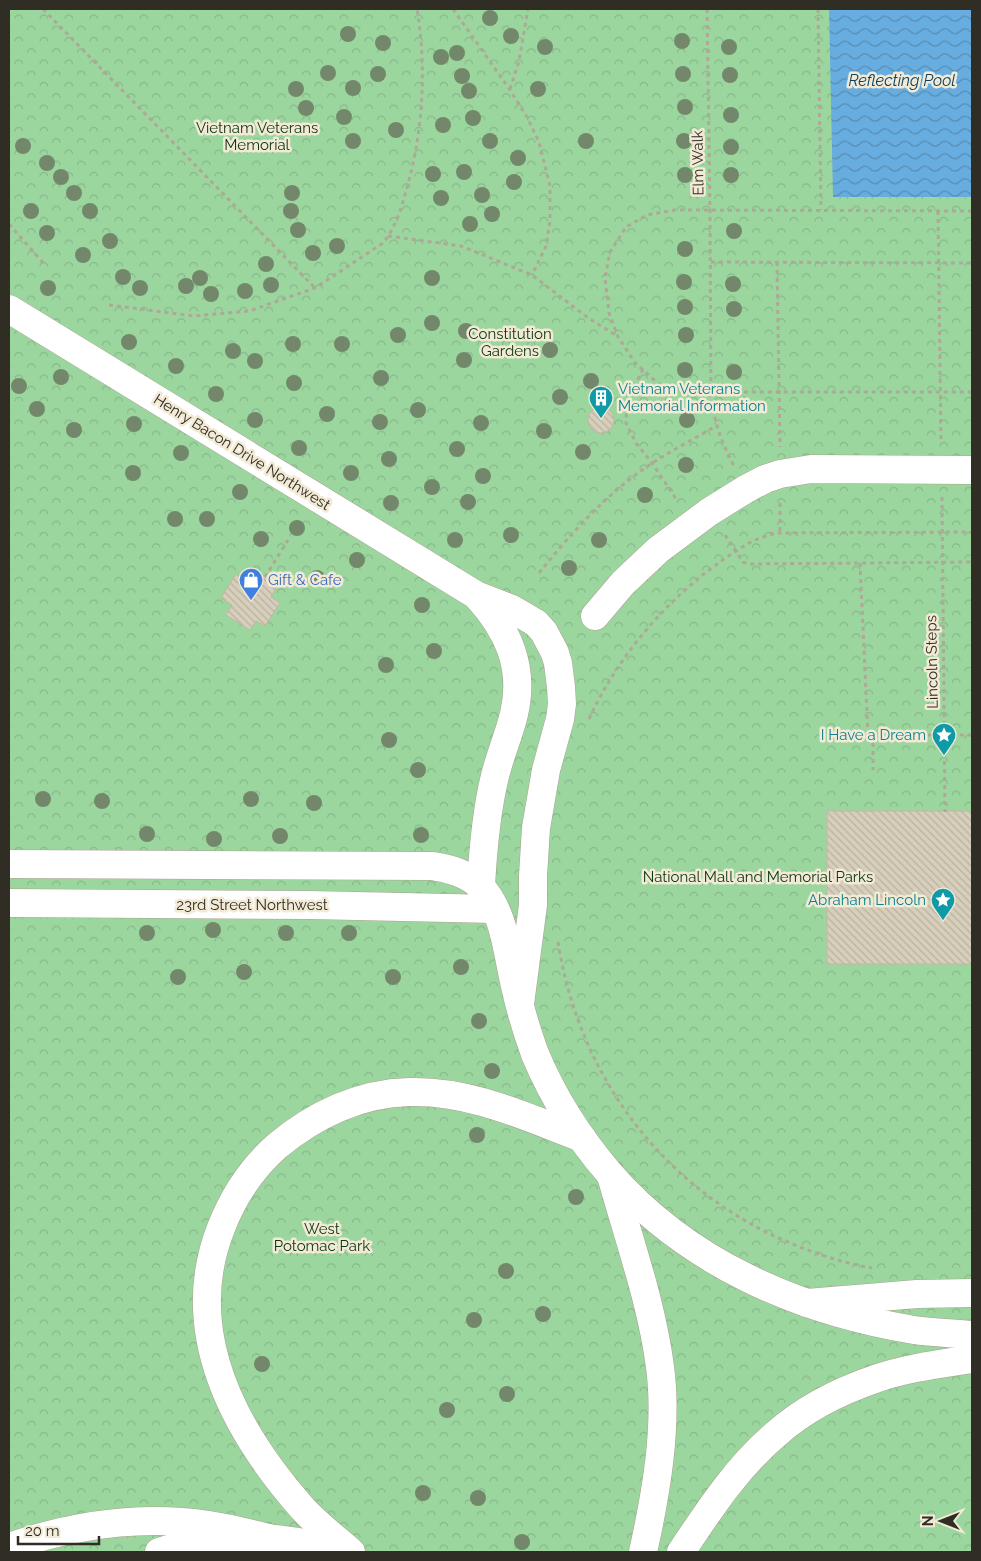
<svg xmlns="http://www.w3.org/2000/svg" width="981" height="1561" viewBox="0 0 981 1561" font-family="Raleway,sans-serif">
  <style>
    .park { fill: url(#park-crowns) }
    .water { fill: url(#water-waves) }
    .building { fill: url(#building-back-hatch); stroke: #bfb7a3 }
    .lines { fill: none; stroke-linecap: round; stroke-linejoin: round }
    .minor-casing { stroke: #aaa390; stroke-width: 29 }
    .major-casing { stroke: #aaa390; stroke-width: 29 }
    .highway-casing { stroke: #aaa390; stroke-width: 29 }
    .path { stroke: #aea897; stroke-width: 3; stroke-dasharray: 4 4; stroke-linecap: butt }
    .minor { stroke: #fff; stroke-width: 28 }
    .major { stroke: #fff; stroke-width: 28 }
    .highway { stroke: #fff; stroke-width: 28 }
    .tree { fill: #73886a }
    .labels { text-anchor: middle; stroke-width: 5; stroke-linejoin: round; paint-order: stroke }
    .park-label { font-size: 15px; fill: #0b3713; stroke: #f2ead5 }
    .street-label { font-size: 15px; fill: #302d25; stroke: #f2ead5 }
    .culture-label { font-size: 15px; fill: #0d838f; stroke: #f2ead5; text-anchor: end }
    .shop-label { font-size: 15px; fill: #366cbe; stroke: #f2ead5; text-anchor: start }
    .water-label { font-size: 16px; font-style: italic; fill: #0a4263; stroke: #f2ead5 }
  </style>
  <defs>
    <pattern id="park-crowns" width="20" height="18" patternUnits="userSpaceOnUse" patternTransform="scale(1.25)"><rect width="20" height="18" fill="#9cd69f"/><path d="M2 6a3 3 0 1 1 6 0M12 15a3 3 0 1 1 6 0" fill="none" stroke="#87b889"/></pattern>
    <pattern id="water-waves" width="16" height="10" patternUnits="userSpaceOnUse" patternTransform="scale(1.25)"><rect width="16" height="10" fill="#68addf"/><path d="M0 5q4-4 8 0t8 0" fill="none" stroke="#568db5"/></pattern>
    <pattern id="building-back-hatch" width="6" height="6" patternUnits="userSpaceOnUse" patternTransform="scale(1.25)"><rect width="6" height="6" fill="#d7cfbb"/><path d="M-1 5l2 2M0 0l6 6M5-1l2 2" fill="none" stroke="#b9b2a1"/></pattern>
  </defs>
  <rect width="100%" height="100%" fill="#f2ead5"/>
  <!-- park -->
  <rect class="park" x="9" y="9" width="963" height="1543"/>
  <!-- water -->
  <polygon class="water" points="829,9 972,9 972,197 833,197"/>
  <!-- building -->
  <g class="building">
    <circle cx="601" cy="420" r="13"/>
    <polygon points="254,570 278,585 271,597 280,603 265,626 256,621 250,630 226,615 232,605 221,598 236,574 247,581"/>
    <rect x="827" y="811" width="145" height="153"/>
  </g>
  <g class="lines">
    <defs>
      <g id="minor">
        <polyline points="9,309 476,595 512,609 536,623 544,632 555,653 558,663 561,687 562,704 560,719 546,770 536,828 533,876 533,905 520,1004"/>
        <path d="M477,596c31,34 48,71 37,118 -5,21 -14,41 -19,62 -9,36 -12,73 -14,110"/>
        <polyline points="595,616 623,583 658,550 709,512 746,489 765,479 780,474 811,469 972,470"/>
        <polyline points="807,1303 917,1294 972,1293"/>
      </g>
      <g id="major">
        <path d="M9,864l423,2c16,2 37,8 49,21 24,26 26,66 34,99 5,23 12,46 20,68 18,43 44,84 74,119 78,90 190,138 305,157 19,3 39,3 58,5"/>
        <polyline points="9,903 310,905 495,909"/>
        <path d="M612,1179c17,61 40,125 48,188 8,59 -4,127 -17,185"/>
        <path d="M159,1552c57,-20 124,-18 181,0"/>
        <path d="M351,1552c-16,-14 -33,-27 -48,-43 -68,-77 -123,-177 -82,-281 12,-31 31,-60 56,-82 37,-31 83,-53 132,-54 61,-2 117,25 173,46"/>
        <path d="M681,1552c28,-42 56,-85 95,-118 28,-25 64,-43 99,-55 31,-11 65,-15 97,-20"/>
      </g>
      <path id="highway" d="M9,1547c64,-22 133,-32 200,-22 22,3 43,9 64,14"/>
    </defs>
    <!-- minor casing -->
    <use href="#minor" class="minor-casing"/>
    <!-- major casing -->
    <use href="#major" class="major-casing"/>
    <!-- highway casing -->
    <use href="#highway" class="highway-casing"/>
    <!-- path -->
    <g class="path">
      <polyline points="43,9 315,288"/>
      <polyline points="453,9 510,90 527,117 539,142 550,186 550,221 546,246 532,275"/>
      <path d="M707,9l3,201 1,182c2,28 10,49 23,74"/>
      <polyline points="818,9 821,210"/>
      <polyline points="510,89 519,61 528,9"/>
      <polyline points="938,211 941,443"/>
      <polyline points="972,211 675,210 647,215 626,227 610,252 605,278 609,313 618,337 636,364 660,385 679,392 972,392"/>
      <polyline points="9,224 45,265"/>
      <polyline points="388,236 461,246 532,275 587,317 617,336"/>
      <polyline points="711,262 972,263"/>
      <polyline points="777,262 780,447"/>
      <path d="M109,305l85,11 55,-5 66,-23 68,-45c12,-15 18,-33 23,-52 17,-58 21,-122 11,-182"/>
      <polyline points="643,369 627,402 626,423 636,443 652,463 678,502"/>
      <polyline points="942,497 945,812"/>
      <polyline points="780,503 780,533"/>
      <polyline points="725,535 743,562 749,564 972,562"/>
      <polyline points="860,563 868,735 972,735"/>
      <path d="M539,573c33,-41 70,-82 115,-111 20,-13 42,-24 62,-36"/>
      <polyline points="265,577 288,540"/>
      <path d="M589,719c33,-72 92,-136 160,-176 8,-4 17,-7 25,-10l198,-1"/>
      <polyline points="873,735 873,770"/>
      <path d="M558,942c20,128 97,236 214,293 33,15 65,27 100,33"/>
    </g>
    <!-- minor -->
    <use href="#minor" class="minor"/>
    <!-- major -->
    <use href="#major" class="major"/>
    <!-- highway -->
    <use href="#highway" class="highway"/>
  </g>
  <!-- trees -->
  <g class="tree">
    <circle cx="490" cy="18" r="8"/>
    <circle cx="348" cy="34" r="8"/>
    <circle cx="511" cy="36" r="8"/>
    <circle cx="682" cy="41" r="8"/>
    <circle cx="383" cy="43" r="8"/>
    <circle cx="545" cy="47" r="8"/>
    <circle cx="729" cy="47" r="8"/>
    <circle cx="457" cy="53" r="8"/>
    <circle cx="441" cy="57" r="8"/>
    <circle cx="328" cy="73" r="8"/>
    <circle cx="378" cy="74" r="8"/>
    <circle cx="683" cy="74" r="8"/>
    <circle cx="730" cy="75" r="8"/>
    <circle cx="462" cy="76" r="8"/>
    <circle cx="353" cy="88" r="8"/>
    <circle cx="296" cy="89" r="8"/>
    <circle cx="538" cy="89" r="8"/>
    <circle cx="469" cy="91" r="8"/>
    <circle cx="685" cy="107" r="8"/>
    <circle cx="306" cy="108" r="8"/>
    <circle cx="731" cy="115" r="8"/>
    <circle cx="344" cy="117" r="8"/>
    <circle cx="473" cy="118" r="8"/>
    <circle cx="443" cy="125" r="8"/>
    <circle cx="396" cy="130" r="8"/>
    <circle cx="353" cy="141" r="8"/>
    <circle cx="490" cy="141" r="8"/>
    <circle cx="586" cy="141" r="8"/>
    <circle cx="684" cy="141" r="8"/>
    <circle cx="23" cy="146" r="8"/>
    <circle cx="731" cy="147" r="8"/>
    <circle cx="518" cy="158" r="8"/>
    <circle cx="47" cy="163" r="8"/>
    <circle cx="464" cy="172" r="8"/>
    <circle cx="433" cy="174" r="8"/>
    <circle cx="685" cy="175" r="8"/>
    <circle cx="731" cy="175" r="8"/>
    <circle cx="61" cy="177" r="8"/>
    <circle cx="514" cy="182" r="8"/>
    <circle cx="74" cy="193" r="8"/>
    <circle cx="292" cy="193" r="8"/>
    <circle cx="482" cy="195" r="8"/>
    <circle cx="441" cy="198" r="8"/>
    <circle cx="31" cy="211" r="8"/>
    <circle cx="90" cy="211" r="8"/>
    <circle cx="291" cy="211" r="8"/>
    <circle cx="492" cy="214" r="8"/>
    <circle cx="470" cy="224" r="8"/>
    <circle cx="298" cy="230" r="8"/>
    <circle cx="734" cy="231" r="8"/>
    <circle cx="47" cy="233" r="8"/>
    <circle cx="110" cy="241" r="8"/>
    <circle cx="337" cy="246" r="8"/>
    <circle cx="685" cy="249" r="8"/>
    <circle cx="313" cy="253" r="8"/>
    <circle cx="83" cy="255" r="8"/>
    <circle cx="266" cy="264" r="8"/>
    <circle cx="123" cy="277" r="8"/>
    <circle cx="200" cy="278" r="8"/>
    <circle cx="432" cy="278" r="8"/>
    <circle cx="684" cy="282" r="8"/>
    <circle cx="733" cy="284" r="8"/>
    <circle cx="271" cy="285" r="8"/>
    <circle cx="186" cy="286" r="8"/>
    <circle cx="48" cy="288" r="8"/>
    <circle cx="140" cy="288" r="8"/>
    <circle cx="245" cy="291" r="8"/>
    <circle cx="211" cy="294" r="8"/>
    <circle cx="685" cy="307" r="8"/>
    <circle cx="734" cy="309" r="8"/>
    <circle cx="432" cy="323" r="8"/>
    <circle cx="466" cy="331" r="8"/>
    <circle cx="398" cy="335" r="8"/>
    <circle cx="686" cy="335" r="8"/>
    <circle cx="129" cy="342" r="8"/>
    <circle cx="293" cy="344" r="8"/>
    <circle cx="342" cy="344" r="8"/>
    <circle cx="550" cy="350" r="8"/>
    <circle cx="233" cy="351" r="8"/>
    <circle cx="464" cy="360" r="8"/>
    <circle cx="255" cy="361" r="8"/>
    <circle cx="176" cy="366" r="8"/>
    <circle cx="685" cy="370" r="8"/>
    <circle cx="734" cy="372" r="8"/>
    <circle cx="61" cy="377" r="8"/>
    <circle cx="381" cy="378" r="8"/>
    <circle cx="591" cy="381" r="8"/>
    <circle cx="294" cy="383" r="8"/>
    <circle cx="19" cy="386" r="8"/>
    <circle cx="216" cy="394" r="8"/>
    <circle cx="560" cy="397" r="8"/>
    <circle cx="37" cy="409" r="8"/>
    <circle cx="418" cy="410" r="8"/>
    <circle cx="327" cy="414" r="8"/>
    <circle cx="255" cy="420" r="8"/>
    <circle cx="687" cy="420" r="8"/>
    <circle cx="380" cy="422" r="8"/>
    <circle cx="481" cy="423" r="8"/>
    <circle cx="134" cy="424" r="8"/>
    <circle cx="74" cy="430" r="8"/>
    <circle cx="544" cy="431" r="8"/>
    <circle cx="299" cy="448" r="8"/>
    <circle cx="457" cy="449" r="8"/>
    <circle cx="583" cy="452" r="8"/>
    <circle cx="181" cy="453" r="8"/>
    <circle cx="389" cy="459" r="8"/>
    <circle cx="686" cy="465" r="8"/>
    <circle cx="133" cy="473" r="8"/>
    <circle cx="351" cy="473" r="8"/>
    <circle cx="483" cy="476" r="8"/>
    <circle cx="432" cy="487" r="8"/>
    <circle cx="240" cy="492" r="8"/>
    <circle cx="645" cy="495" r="8"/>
    <circle cx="468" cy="502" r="8"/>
    <circle cx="391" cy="503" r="8"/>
    <circle cx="175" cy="519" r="8"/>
    <circle cx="207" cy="519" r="8"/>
    <circle cx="297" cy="528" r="8"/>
    <circle cx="511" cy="535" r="8"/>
    <circle cx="261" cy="539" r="8"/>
    <circle cx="455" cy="540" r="8"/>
    <circle cx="599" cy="540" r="8"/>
    <circle cx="357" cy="560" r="8"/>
    <circle cx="569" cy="568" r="8"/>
    <circle cx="317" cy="578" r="8"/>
    <circle cx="422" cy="605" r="8"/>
    <circle cx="434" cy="651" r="8"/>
    <circle cx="386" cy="665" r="8"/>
    <circle cx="389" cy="740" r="8"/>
    <circle cx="418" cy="770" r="8"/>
    <circle cx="43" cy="799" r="8"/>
    <circle cx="251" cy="799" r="8"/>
    <circle cx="102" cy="801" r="8"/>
    <circle cx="314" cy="803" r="8"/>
    <circle cx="147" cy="834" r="8"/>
    <circle cx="421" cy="835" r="8"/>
    <circle cx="280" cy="836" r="8"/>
    <circle cx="214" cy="839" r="8"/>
    <circle cx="213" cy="930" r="8"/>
    <circle cx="147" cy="933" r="8"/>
    <circle cx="286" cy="933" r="8"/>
    <circle cx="349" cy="933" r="8"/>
    <circle cx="461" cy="967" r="8"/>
    <circle cx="244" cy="972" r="8"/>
    <circle cx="178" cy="977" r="8"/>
    <circle cx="393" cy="977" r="8"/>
    <circle cx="479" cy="1021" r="8"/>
    <circle cx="492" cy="1071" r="8"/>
    <circle cx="477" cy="1135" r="8"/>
    <circle cx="576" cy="1197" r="8"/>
    <circle cx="506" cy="1271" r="8"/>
    <circle cx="543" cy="1314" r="8"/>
    <circle cx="474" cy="1320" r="8"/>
    <circle cx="262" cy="1364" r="8"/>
    <circle cx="507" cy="1394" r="8"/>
    <circle cx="447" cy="1410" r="8"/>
    <circle cx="423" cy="1493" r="8"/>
    <circle cx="478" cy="1498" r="8"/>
    <circle cx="522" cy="1542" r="8"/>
  </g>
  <!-- icons -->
  <defs>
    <symbol id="building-pin" viewBox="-11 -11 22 30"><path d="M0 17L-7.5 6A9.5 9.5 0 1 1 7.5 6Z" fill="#0f9aa8" stroke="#f2ead5"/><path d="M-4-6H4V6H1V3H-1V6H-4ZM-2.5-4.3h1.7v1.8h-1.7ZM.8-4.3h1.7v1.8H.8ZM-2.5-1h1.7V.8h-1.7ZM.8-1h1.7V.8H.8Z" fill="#fff"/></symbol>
    <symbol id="shop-pin" viewBox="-11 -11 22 30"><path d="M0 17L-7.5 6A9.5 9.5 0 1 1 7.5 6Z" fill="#3f7fe0" stroke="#f2ead5"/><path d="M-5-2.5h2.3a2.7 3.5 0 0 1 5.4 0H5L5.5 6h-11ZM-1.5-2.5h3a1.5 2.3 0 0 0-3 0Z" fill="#fff"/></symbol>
    <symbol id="sight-pin" viewBox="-11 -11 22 30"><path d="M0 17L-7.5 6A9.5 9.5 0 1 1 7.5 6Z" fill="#0f9aa8" stroke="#f2ead5"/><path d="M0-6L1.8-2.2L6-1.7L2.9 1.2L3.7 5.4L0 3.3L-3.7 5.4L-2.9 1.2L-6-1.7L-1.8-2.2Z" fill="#fff"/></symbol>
  </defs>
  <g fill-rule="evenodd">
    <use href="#building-pin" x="587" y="384" width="28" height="38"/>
    <use href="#shop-pin" x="237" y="566" width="28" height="38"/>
    <use href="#sight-pin" x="930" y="721" width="28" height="38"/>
    <use href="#sight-pin" x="929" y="886" width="28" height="38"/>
  </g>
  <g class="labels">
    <!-- park labels -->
    <g class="park-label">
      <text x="257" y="133">Vietnam Veterans<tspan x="257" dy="17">Memorial</tspan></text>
      <text x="510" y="339">Constitution<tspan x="510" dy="17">Gardens</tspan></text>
      <text x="758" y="882">National Mall and Memorial Parks</text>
      <text x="322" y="1234">West<tspan x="322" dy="17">Potomac Park</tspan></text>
    </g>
    <!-- street labels -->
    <g class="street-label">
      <text transform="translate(698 163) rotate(-91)" y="5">Elm Walk</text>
      <text transform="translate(242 452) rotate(32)" y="5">Henry Bacon Drive Northwest</text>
      <text transform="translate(932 662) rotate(-91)" y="5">Lincoln Steps</text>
      <text x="252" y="910">23rd Street Northwest</text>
    </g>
    <!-- culture labels -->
    <g class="culture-label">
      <text x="618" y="394" text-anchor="start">Vietnam Veterans<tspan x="618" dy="17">Memorial Information</tspan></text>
      <text x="926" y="740">I Have a Dream</text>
      <text x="926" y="905">Abraham Lincoln</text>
    </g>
    <!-- shop labels -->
    <g class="shop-label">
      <text x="268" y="585">Gift &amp; Cafe</text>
    </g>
    <!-- water labels -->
    <g class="water-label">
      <text x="902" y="86">Reflecting Pool</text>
    </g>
  </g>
  <!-- border -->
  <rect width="981" height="1561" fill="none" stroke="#302d25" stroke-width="20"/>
  <!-- north arrow -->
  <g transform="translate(941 1521) rotate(270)" stroke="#f2ead5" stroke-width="4" paint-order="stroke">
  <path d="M0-4L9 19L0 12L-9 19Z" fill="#302d25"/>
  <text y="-8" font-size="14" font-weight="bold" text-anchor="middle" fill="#302d25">N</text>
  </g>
  <!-- scale -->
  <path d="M18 1536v8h81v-8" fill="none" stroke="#302d25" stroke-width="2.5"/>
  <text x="25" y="1536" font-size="15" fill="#302d25" stroke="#f2ead5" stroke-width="4" paint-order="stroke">20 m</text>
</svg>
